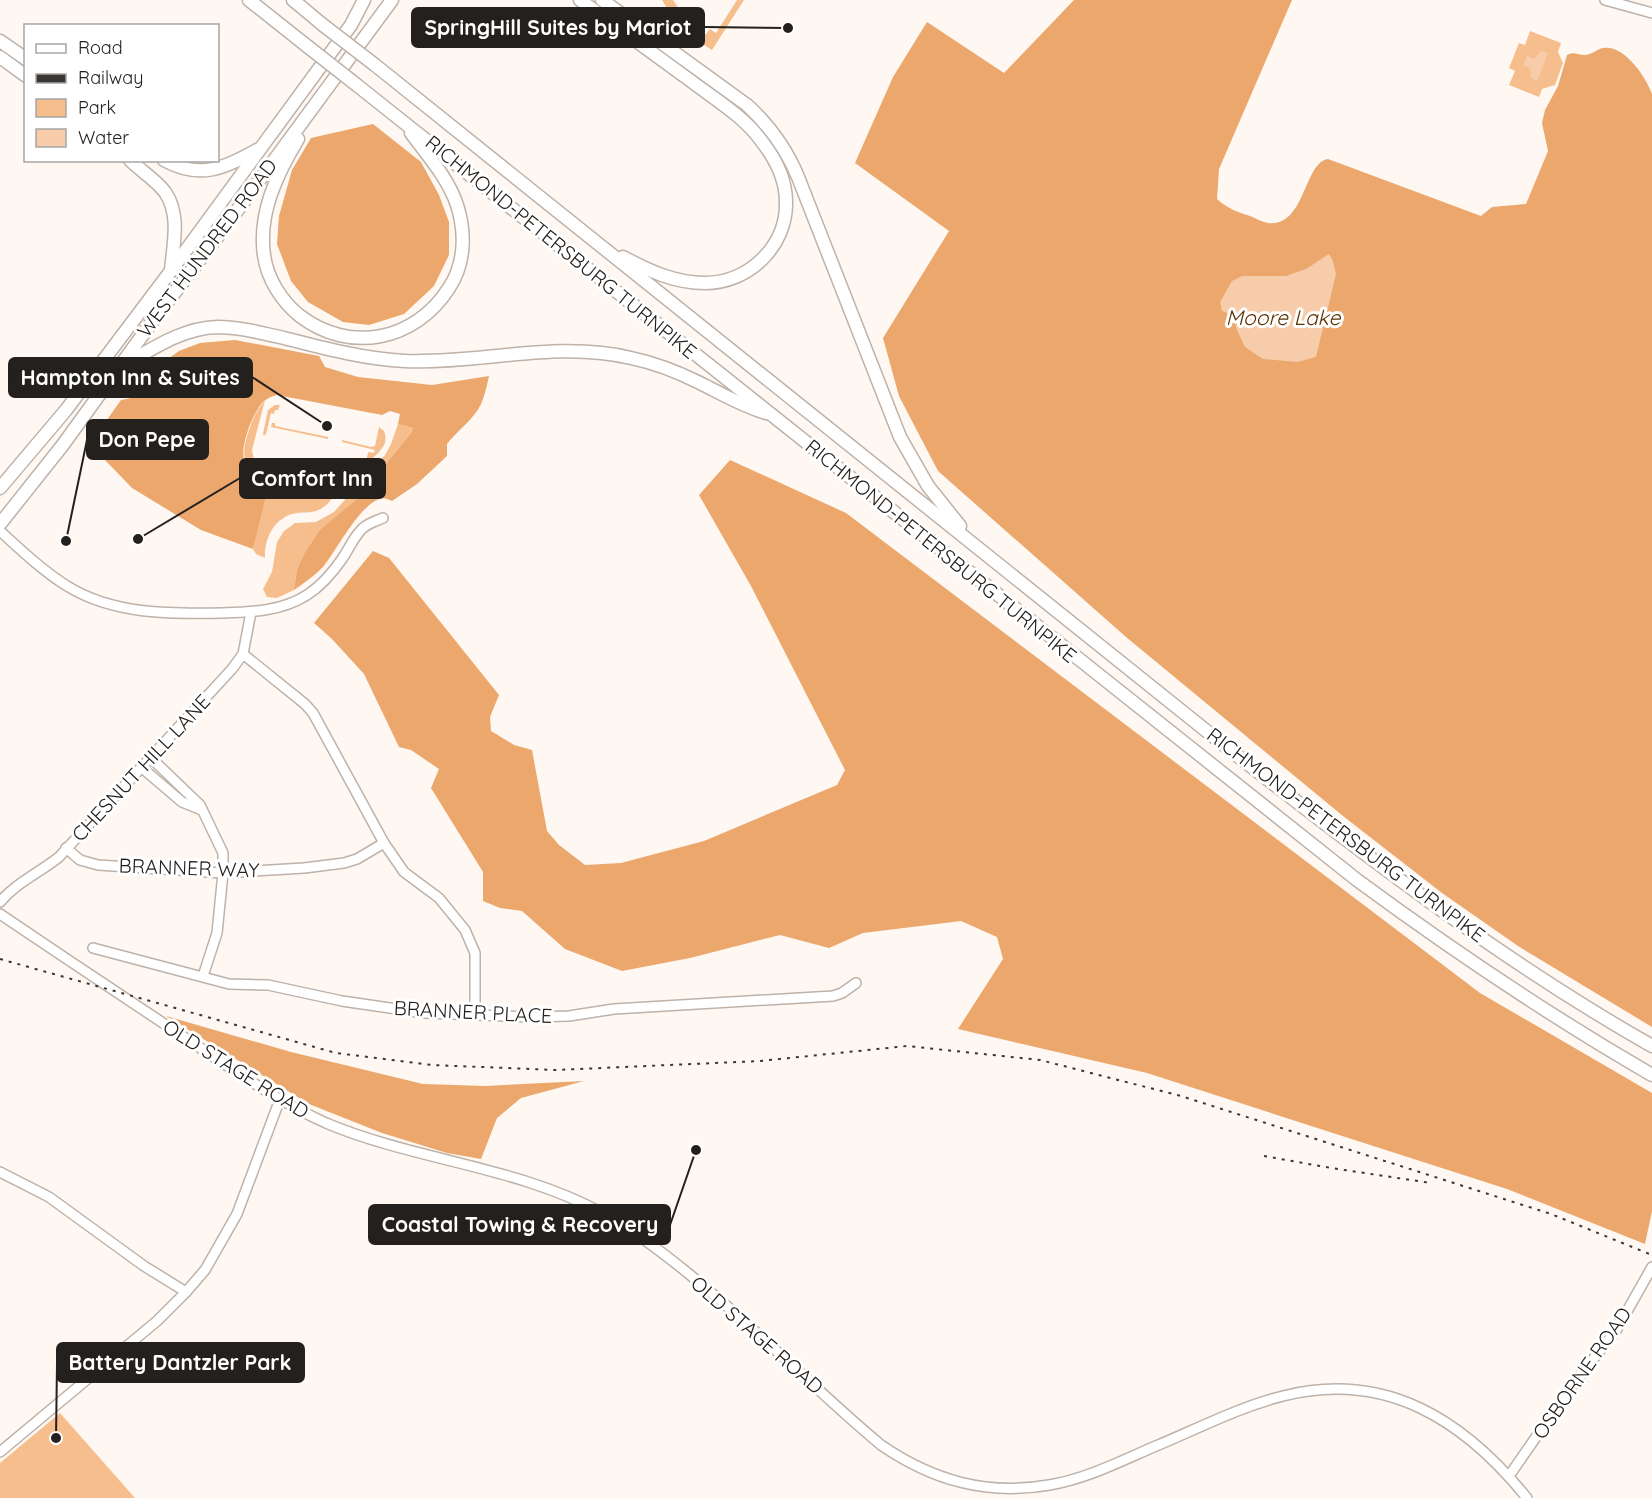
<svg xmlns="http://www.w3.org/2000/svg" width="1652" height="1498" viewBox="0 0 1652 1498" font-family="Quicksand,sans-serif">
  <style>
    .green { fill: #f7be8d }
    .forest { fill: #eba76c }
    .water { fill: #f6ccaa }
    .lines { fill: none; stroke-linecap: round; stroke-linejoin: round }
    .minor-casing { stroke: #beb2a9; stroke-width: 12 }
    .highway-casing { stroke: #beb2a9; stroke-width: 15 }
    .minor { stroke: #fff; stroke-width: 9 }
    .highway { stroke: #fff; stroke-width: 12 }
    .rail { stroke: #3a3633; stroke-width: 2; stroke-dasharray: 3 6; stroke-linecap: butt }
    .highway-bridge-casing { stroke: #beb2a9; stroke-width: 15; stroke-linecap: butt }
    .highway-bridge { stroke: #fff; stroke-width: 12 }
    .labels { text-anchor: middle; stroke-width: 6; stroke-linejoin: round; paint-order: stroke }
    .street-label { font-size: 20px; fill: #24201d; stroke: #fff }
    .water-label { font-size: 21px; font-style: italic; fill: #5c3100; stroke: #fff }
    .leader { fill: none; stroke: #24201d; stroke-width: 2 }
    .callout-dot { fill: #24201d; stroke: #fff; stroke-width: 2 }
    .callout { fill: #24201d; stroke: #24201d; stroke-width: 2 }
    .callout-label { font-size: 21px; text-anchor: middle; font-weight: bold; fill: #fff }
  </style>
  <rect width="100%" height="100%" fill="#fff7f1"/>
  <!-- green -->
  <g class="green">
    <path d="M662,0h11l16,24 7,-3 -3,7 12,7 5,-6 6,4 21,-33h7l-32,50 -48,-30c6,-8 3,-12 -2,-20z"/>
    <polygon points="1530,31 1561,43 1558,52 1563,63 1555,85 1542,89 1539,97 1509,85 1515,71 1509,68 1519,43 1525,45"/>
    <path d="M265,400l-13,50 2,10 11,11 -1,6 64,14 3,-6 4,2 1,5c-4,8 -11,16 -20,19 -6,2 -13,1 -19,2 -22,3 -33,25 -32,45l-9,-4 -3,-5 16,-70c-27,-11 -29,-23 -20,-49 4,-12 8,-20 16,-30z"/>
    <polygon points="275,405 280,405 278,410 275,410 274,414 271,413 266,434 264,436 263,434 268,410"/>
    <polygon points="272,423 275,423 275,426 328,437 328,439 271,427"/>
    <polygon points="398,424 413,428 411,433 358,498 320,531 304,554 297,569 294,590 277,598 267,597 263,589 272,572 277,542 284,531 295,523 316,522 334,512 385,455 391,444"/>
    <path d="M379,427l5,4c5,13 -3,19 -12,28l-5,-1 1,-6 6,1 1,-3 -33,-8v-2l29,7 4,-1z"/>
    <polygon points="60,1413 135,1498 0,1498 0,1463"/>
  </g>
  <!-- forest -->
  <g class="forest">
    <path d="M1074,0h218l-73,169 -2,30c10,9 20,13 33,17 5,2 12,6 18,7 37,5 36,-61 60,-64l153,57 11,-9 34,-3 22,-53 -6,-28 3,-13 13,-24 9,-31c7,-4 10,0 18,0 6,0 12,-6 18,-7 21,-4 43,29 49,46v933l-134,-81 -76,-53 -99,-77 -217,-179 -188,-166 -39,-75 -16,-58 66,-107 -94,-68 38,-86 34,-55 77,51z"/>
    <polygon points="373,124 421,162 439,195 449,222 449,255 434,286 404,314 369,325 343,322 308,302 291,281 277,244 279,216 292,170 311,138"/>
    <path d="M235,340l84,16 6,11 33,10 74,8 57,-9c-2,9 -4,19 -8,28 -6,14 -24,27 -34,40v12l-30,28 -25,17c-4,-2 -9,-4 -13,-2 -21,8 -42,51 -56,68 -9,9 -19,16 -29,23l3,-21 7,-15 16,-24 38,-32 53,-65 2,-5 -15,-4 2,-10 -10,-3 -8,4 -105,-20c-5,1 -9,3 -13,6 -10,9 -24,44 -20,58 4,11 15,16 26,20l-17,70 -52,-19 -69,-42 -27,-28 -6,-29 22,-31 20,-4 13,-27 25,-18 21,-8z"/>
    <polygon points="730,460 846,513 1480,993 1652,1093 1652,1211 1645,1244 1507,1189 1147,1073 958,1029 1003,959 997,937 961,921 863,933 829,948 780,935 690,958 622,971 565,949 522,911 500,908 483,901 483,872 431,788 439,769 411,750 399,747 364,674 332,639 314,623 373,551 389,558 499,695 490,717 491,731 514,745 532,750 547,831 559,845 585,865 621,863 704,841 837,785 845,770 751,586 699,495"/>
    <polygon points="166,1016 291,1052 423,1084 485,1086 584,1081 521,1098 497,1118 481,1159 447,1153 382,1133 309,1104"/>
  </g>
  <!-- water -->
  <g class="water">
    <polygon points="1541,51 1548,53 1537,81 1531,78 1530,68 1523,65 1527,56 1534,59"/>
    <polygon points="1329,254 1333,261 1336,274 1316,357 1297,362 1263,359 1245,347 1237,330 1233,315 1222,311 1220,302 1232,281 1242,276 1286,276 1306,269"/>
  </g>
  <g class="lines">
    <defs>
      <g id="minor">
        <polyline points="1605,0 1652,13"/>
        <path d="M0,531c22,20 43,40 67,55 47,29 104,28 156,27 30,-1 59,-2 84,-18 14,-9 26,-23 35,-36 7,-10 12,-23 21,-31 6,-5 13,-7 20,-10"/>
        <polyline points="243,654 305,704 313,713 384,843 404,872 439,898 465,930 475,953 475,1014"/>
        <polyline points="150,757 200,805 223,853 223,873 217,933 203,976"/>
        <polyline points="141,767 182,802 202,810"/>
        <polyline points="66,848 80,860 98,865 223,873 304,868 344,863 357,859 384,843"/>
        <path d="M0,902c17,-20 39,-29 59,-45l173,-188 11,-15 8,-42"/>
        <path d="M0,914c62,42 125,84 187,125 45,30 90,62 139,84 90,38 192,43 278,91 31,17 58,38 85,60 67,54 126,116 192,171 51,35 105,51 168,40 37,-6 72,-24 107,-39 41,-17 83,-39 127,-50 103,-26 181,24 244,102"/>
        <polyline points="93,948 229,984 268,985 342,1001 424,1013 530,1017 569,1016 614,1009 833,996 842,993 856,983"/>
        <polyline points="0,1172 49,1197 144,1266 186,1292"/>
        <polyline points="0,1452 157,1321 186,1292 205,1270 237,1214 280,1099"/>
        <polyline points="1509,1476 1568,1391 1617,1329 1652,1267"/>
      </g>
      <g id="highway">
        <polyline points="249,0 307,46"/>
        <polyline points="293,0 323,25"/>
        <path d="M580,0c37,27 74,54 111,81 25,19 54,36 72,62 13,17 23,37 23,59 1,44 -37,81 -81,81 -30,0 -56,-12 -82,-26"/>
        <path d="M602,0l145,105c23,21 39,43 51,72l102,260 28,49 32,40"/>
        <polyline points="0,41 26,59"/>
        <polyline points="0,57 26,76"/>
        <path d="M375,65l859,688c134,105 270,209 418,293"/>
        <path d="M358,86l999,794c95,70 193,136 295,195"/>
        <path d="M298,139c-21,35 -40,74 -34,116 3,23 17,46 36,61 50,38 115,25 149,-28 16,-24 17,-55 8,-83 -9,-27 -29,-49 -46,-72"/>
        <path d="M130,160c11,11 26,20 35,32 16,23 8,53 6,79"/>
        <path d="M164,160c36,20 61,8 93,-10"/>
        <path d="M117,369c31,-17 63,-41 100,-42 22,0 45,6 67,11 39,10 80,21 121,23 75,3 152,-21 226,-3 24,5 47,14 69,25 22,11 42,23 66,30"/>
        <polyline points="0,488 66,410 170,272 351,25 364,0"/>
        <polyline points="0,524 62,446 152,322 225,227 392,0"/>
      </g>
    </defs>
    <!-- minor casing -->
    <use href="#minor" class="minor-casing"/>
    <!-- highway casing -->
    <use href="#highway" class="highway-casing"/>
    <!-- minor -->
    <use href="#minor" class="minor"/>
    <!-- highway -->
    <use href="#highway" class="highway"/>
    <!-- rail -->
    <g class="rail">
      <polyline points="0,959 336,1053 432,1065 556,1070 760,1061 907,1046 1040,1060 1181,1096 1551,1214 1652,1255"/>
      <polyline points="1264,1156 1331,1168 1431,1183"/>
    </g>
    <defs>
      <g id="highway-bridge">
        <polyline points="323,25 375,65"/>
        <polyline points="307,46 358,86"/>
      </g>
    </defs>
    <!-- highway-bridge casing -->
    <use href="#highway-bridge" class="highway-bridge-casing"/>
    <!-- highway-bridge -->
    <use href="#highway-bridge" class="highway-bridge"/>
  </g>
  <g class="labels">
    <!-- street labels -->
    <g class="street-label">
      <text transform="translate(561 247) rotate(39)" y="7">RICHMOND-PETERSBURG TURNPIKE</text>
      <text transform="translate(207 248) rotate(-53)" y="7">WEST HUNDRED ROAD</text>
      <text transform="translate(941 551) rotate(39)" y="7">RICHMOND-PETERSBURG TURNPIKE</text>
      <text transform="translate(141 768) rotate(-47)" y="7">CHESNUT HILL LANE</text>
      <text transform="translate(1346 835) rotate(37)" y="7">RICHMOND-PETERSBURG TURNPIKE</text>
      <text transform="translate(189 868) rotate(2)" y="7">BRANNER WAY</text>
      <text transform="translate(473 1012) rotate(3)" y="7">BRANNER PLACE</text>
      <text transform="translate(236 1069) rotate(32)" y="7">OLD STAGE ROAD</text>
      <text transform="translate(757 1335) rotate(41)" y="7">OLD STAGE ROAD</text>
      <text transform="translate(1582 1373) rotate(-55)" y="7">OSBORNE ROAD</text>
    </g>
    <!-- water labels -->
    <g class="water-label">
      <text x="1283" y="325">Moore Lake</text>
    </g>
  </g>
  <!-- callouts -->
  <path class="leader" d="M788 28L704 27M327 426L252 377M66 541L87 440M138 539L240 478M696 1150L670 1225M56 1438L57 1363"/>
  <g class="callout-dot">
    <circle cx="788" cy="28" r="6"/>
    <circle cx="327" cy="426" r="6"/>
    <circle cx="66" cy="541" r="6"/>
    <circle cx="138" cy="539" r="6"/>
    <circle cx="696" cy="1150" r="6"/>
    <circle cx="56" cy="1438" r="6"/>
  </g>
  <g class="callout">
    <rect x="412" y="8" width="292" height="39" rx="6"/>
    <rect x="9" y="358" width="243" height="39" rx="6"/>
    <rect x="87" y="420" width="121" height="39" rx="6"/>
    <rect x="240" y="459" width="145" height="39" rx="6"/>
    <rect x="369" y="1205" width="301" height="39" rx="6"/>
    <rect x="57" y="1343" width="247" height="39" rx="6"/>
  </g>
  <g class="callout-label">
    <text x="558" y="35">SpringHill Suites by Mariot</text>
    <text x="130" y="385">Hampton Inn &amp; Suites</text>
    <text x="147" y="447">Don Pepe</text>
    <text x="312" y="486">Comfort Inn</text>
    <text x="520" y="1232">Coastal Towing &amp; Recovery</text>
    <text x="180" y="1370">Battery Dantzler Park</text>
  </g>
  <!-- legend -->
  <rect x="24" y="24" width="195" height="138" fill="#ffffff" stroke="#a7a6a5" stroke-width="1.5"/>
  <rect x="36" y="44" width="30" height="9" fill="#ffffff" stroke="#a7a6a5" stroke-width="1.5"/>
  <text x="78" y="54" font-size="18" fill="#24201d">Road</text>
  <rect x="36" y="74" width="30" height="9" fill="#3a3633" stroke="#a7a6a5" stroke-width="1.5"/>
  <text x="78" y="84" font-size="18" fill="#24201d">Railway</text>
  <rect x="36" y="99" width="30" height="18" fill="#f7be8d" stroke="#a7a6a5" stroke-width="1.5"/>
  <text x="78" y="114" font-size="18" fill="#24201d">Park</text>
  <rect x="36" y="129" width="30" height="18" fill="#f6ccaa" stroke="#a7a6a5" stroke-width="1.5"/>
  <text x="78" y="144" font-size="18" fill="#24201d">Water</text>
</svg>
